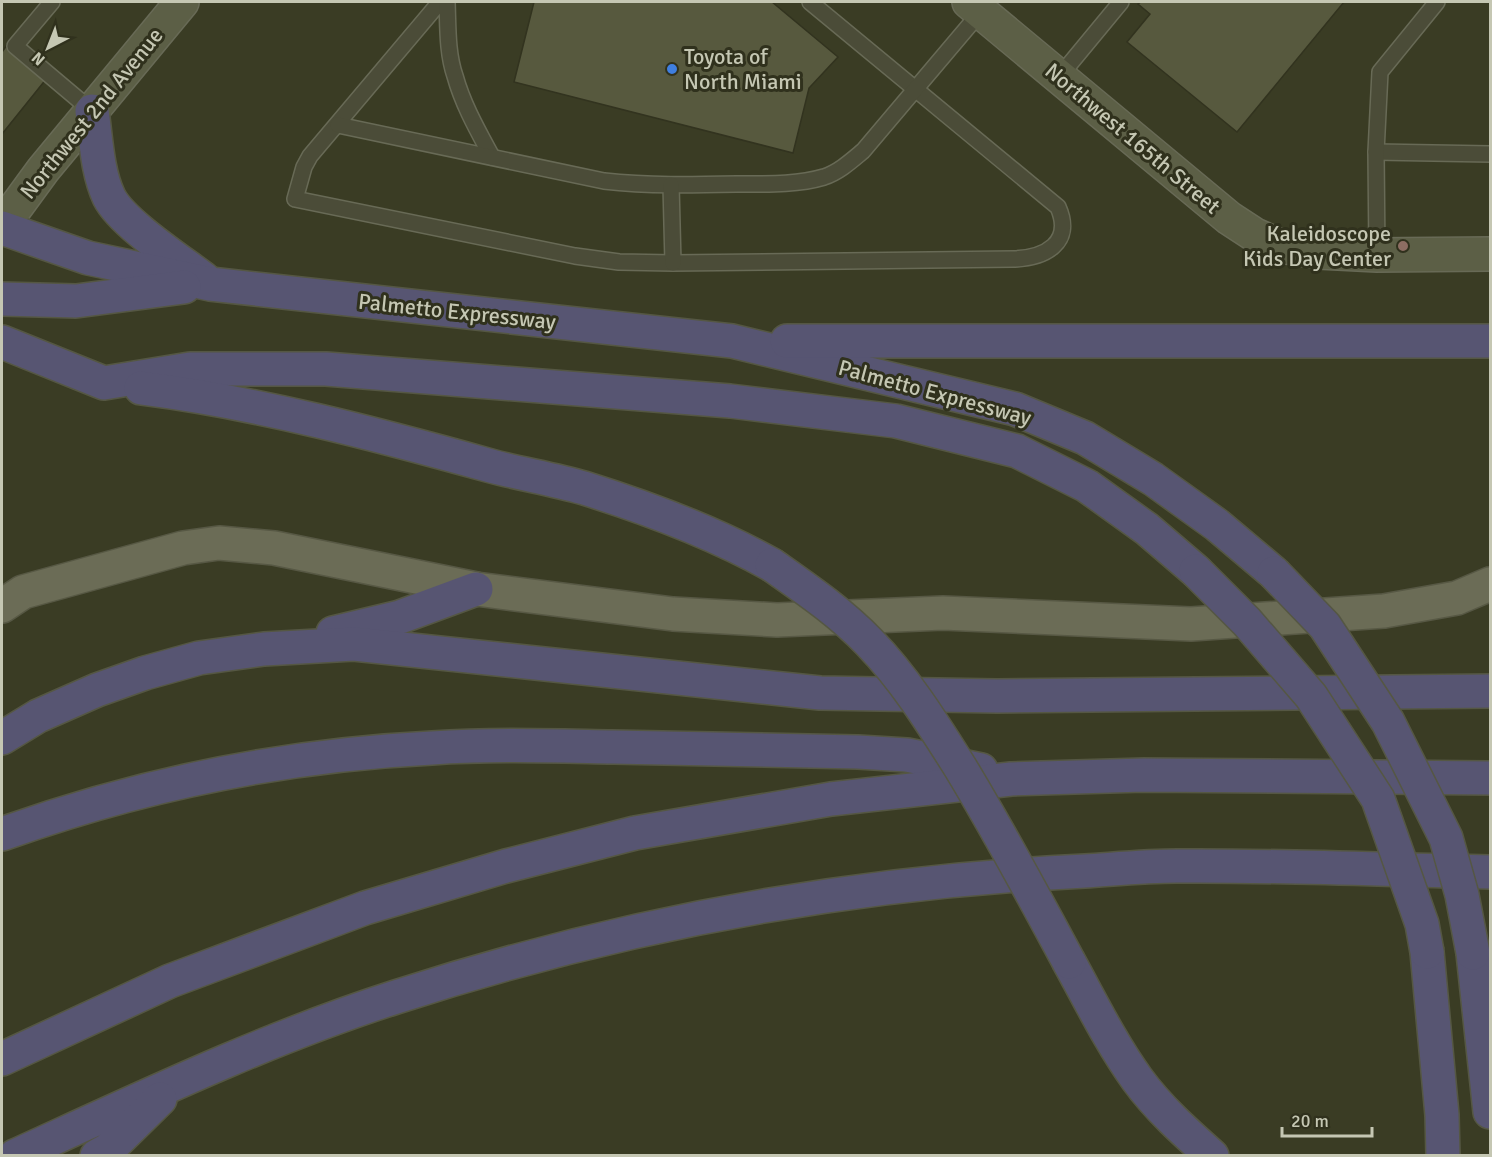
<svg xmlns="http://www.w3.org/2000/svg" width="1492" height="1157" viewBox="0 0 1492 1157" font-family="Signika,sans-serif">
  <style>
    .building { fill: #57593e; stroke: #32331f; stroke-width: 1.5 }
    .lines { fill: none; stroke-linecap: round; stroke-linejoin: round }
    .lane-casing { stroke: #686a56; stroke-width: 18 }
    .secondary-casing { stroke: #686a56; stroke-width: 36 }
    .primary-casing { stroke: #575844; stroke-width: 36 }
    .highway-casing { stroke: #555743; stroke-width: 36 }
    .lane { stroke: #4b4c38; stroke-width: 15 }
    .secondary { stroke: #5c5f46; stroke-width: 33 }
    .primary { stroke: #6b6c56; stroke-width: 33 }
    .highway { stroke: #575572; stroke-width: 33 }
    .highway-bridge-casing { stroke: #555743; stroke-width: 36; stroke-linecap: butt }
    .highway-bridge { stroke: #575572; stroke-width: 33 }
    .shop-dot { fill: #3f7fe0; stroke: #30311d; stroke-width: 2 }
    .education-dot { fill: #8d6e63; stroke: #30311d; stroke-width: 2 }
    .labels { text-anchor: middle; stroke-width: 6; stroke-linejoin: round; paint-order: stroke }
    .poi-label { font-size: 22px; fill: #c5c7b3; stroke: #30311d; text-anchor: start }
    .street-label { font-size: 22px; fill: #c5c7b3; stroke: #30311d }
  </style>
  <rect width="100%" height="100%" fill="#3a3c24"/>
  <!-- building -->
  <g class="building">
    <polygon points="534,2 772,2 838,57 809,88 793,153 514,82"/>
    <polygon points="1141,2 1344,2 1237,132 1127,42 1150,14 1138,4"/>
    <polygon points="7,45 47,78 2,134 2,52"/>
  </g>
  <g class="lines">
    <defs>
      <g id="lane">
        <polyline points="52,2 15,46 92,111"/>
        <path d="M440,2l-130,154 -6,11 -9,32 280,57 44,6 54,1 340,-4c32,-1 61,-16 45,-52l-248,-205"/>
        <path d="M447,2c1,24 0,51 8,74 8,29 23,55 37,81"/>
        <polyline points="1059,77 1121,2"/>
        <path d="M338,125l266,56c45,5 89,4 133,3 29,0 60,1 87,-7 15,-5 27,-16 39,-26l121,-143"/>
        <polyline points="1376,152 1490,154"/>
        <polyline points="671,185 673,263"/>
        <polyline points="1377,255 1376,152 1380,72 1437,2"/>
      </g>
      <g id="secondary">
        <polyline points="969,2 1229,218 1255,235 1280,246 1319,252 1377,255 1490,254"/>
        <polyline points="2,226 43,170 182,2"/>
      </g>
      <polyline id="primary" points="2,606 23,592 183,548 219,543 274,548 476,589 673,614 777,620 943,613 1191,624 1384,611 1457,598 1490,584"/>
      <g id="highway">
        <path d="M92,111c4,27 5,61 17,86 13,26 70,63 95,82"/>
        <polyline points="2,228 88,258 210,284 732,341 1015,409 1085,438 1153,479 1217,525 1274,573"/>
        <polyline points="2,299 76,301 184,287"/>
        <polyline points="787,341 1490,341"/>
        <polyline points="2,342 104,383 190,369 326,369 730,401 896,421 1017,451 1087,486 1147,529 1196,571"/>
        <path d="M141,388c118,15 235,46 350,78 30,8 62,13 93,22 64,20 129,44 188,77"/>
        <polyline points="333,633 400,617 476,589"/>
        <polyline points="2,738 38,716 97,690 145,673 199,658 264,649 354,644 820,693 997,696 1490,691"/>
        <path d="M2,834c137,-49 284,-79 430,-86 60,-4 121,-2 181,-1 82,2 164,4 245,5l49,3 74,15"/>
        <polyline points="1427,952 1442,1115 1443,1156"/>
        <polyline points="1473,953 1490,1112"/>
        <path d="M1069,962c22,40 42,81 68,117 21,29 48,53 75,77"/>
        <polyline points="2,1059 170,981 365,908 506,866 635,833 831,799 1011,779 1144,775 1490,778"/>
        <path d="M15,1156c125,-57 250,-117 381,-159 222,-72 456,-115 689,-126 31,-2 62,-5 92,-5 104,-1 209,4 313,6"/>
        <polyline points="97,1156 108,1150 160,1099"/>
      </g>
    </defs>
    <!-- lane casing -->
    <use href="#lane" class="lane-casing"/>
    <!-- secondary casing -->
    <use href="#secondary" class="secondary-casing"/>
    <!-- primary casing -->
    <use href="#primary" class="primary-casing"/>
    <!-- highway casing -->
    <use href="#highway" class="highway-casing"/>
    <!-- lane -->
    <use href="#lane" class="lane"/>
    <!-- secondary -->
    <use href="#secondary" class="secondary"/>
    <!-- primary -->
    <use href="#primary" class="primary"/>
    <!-- highway -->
    <use href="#highway" class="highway"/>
    <defs>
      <g id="highway-bridge">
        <path d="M772,565c34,24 68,47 97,77 36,37 64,82 91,125 39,64 74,130 109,195"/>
        <polyline points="1196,571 1247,622 1311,696 1378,799 1422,924 1427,952"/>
        <polyline points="1274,573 1325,626 1388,722 1446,838 1462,895 1473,953"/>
      </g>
    </defs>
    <!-- highway-bridge casing -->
    <use href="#highway-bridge" class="highway-bridge-casing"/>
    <!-- highway-bridge -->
    <use href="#highway-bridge" class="highway-bridge"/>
  </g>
  <!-- markers -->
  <circle class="shop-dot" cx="672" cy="69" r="6"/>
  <circle class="education-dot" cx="1403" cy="246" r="6"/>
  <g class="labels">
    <!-- poi labels -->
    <g class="poi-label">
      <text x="684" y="64">Toyota of<tspan x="684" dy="25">North Miami</tspan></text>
      <text x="1391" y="241" text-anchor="end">Kaleidoscope<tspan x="1391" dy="25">Kids Day Center</tspan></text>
    </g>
    <!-- street labels -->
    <g class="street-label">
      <text transform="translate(91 113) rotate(-51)" y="8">Northwest 2nd Avenue</text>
      <text transform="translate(1133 138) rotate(40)" y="8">Northwest 165th Street</text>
      <text transform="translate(457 311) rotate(6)" y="8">Palmetto Expressway</text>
      <text transform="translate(935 392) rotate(15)" y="8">Palmetto Expressway</text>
    </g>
  </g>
  <!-- border -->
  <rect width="1492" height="1157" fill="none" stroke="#c5c7b3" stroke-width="6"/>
  <!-- north arrow -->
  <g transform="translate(48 48) rotate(222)" stroke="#30311d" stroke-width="4.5" paint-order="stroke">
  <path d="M0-4.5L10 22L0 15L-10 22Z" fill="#c5c7b3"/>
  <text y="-9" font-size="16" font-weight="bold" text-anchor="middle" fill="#c5c7b3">N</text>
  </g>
  <!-- scale -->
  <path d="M1282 1127v9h90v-9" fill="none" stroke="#c5c7b3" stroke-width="3"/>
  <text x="1291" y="1127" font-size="18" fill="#c5c7b3" stroke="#30311d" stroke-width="4.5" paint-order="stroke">20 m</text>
</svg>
